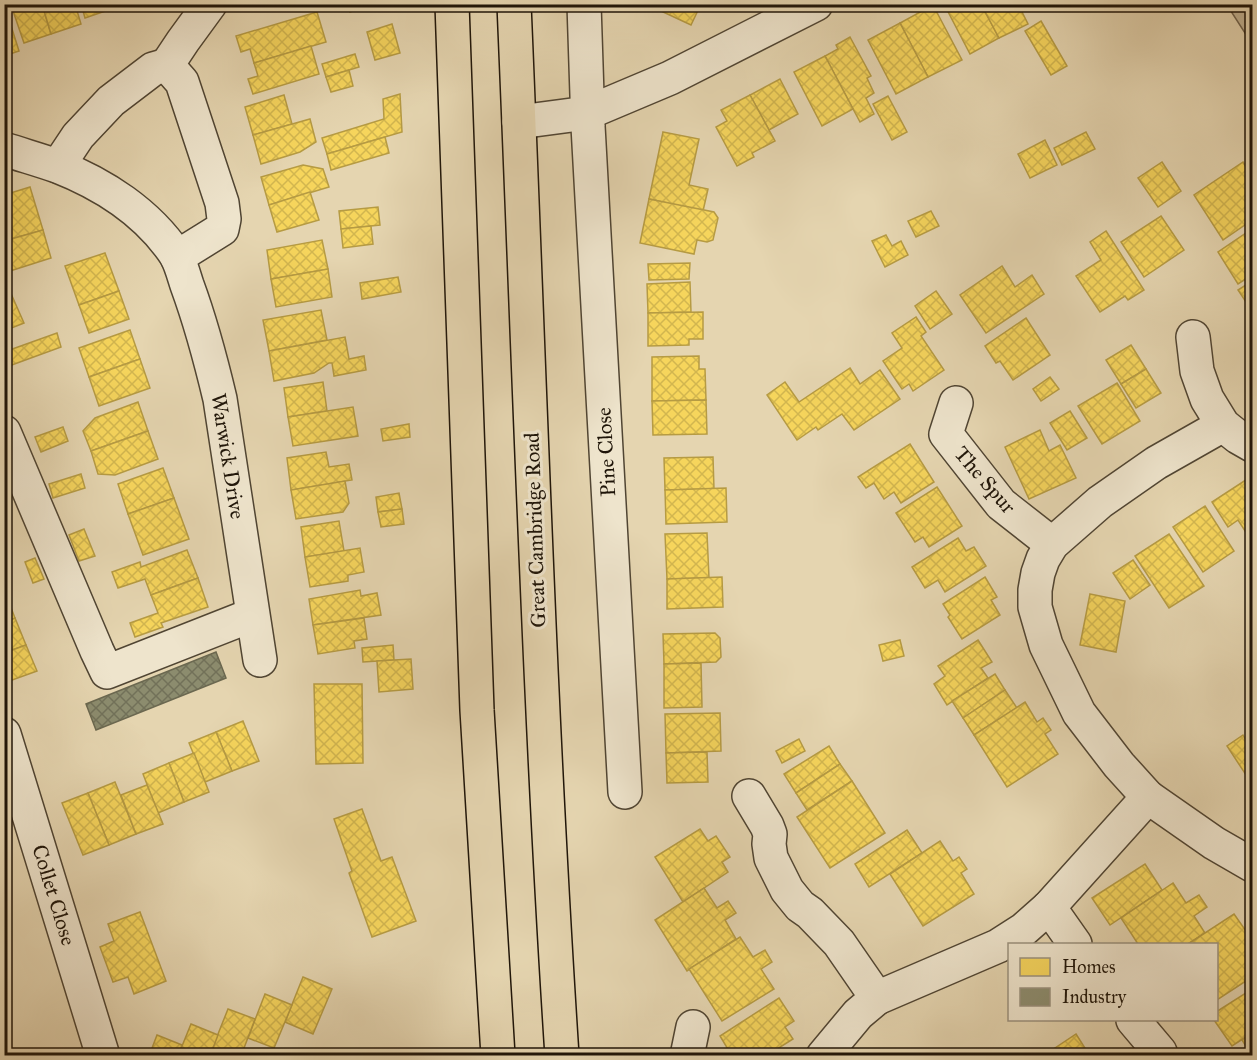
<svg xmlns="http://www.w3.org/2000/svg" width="1257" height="1060" viewBox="0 0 1257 1060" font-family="'IM FELL Great Primer',serif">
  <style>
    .grass { fill: url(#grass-tufts); stroke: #71644e; stroke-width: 1.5 }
    .homes { fill: url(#homes-cross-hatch); stroke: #b69b43; stroke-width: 1.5 }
    .industry { fill: url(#industry-cross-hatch); stroke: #6b6850; stroke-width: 1.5 }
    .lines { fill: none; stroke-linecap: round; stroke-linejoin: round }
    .minor-casing { stroke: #504533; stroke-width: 36 }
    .highway-casing { stroke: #1f1509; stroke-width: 36 }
    .minor { stroke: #eee4cc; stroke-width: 33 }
    .highway { stroke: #e5d5b0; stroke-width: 33 }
    .labels { text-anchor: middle; stroke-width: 6; stroke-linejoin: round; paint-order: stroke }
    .street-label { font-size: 21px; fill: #1f1509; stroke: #eee4cc }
  </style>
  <defs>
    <pattern id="grass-tufts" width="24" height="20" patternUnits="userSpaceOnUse" patternTransform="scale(1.5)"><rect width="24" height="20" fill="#c3b494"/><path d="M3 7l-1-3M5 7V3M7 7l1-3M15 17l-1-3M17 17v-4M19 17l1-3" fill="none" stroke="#a79a7e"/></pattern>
    <pattern id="homes-cross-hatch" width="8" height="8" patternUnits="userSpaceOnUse" patternTransform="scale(1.5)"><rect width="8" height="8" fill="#f6d55c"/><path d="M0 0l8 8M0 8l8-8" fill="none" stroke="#d2b64f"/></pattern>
    <pattern id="industry-cross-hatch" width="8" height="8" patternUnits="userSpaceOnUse" patternTransform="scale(1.5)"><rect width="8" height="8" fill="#8c8c6e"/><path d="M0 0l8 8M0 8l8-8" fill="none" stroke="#727159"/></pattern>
  </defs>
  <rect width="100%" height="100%" fill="#e5d5b0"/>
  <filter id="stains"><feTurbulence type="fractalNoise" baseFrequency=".00333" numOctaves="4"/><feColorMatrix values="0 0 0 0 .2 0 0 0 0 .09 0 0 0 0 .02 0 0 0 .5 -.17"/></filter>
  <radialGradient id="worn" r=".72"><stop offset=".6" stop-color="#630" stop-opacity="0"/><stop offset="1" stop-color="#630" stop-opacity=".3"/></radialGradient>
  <!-- grass -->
  <polygon class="grass" points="1227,5 1252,5 1252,44"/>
  <!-- homes -->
  <g class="homes">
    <polygon points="24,4 42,4 51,34 24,43 12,8"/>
    <polygon points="42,4 75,4 81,24 51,34"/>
    <polygon points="81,4 112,4 114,8 85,18"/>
    <polygon points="348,4 375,4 350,12"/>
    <polygon points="646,4 701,4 691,25"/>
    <polygon points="944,4 981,4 999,38 970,54"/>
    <polygon points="981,4 1018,4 1028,24 999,38"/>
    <polygon points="933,5 962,60 928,77 900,23"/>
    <polygon points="317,12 326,42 254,63 250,49 241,52 236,36"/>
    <polygon points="8,16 19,51 4,56 4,17"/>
    <polygon points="1041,21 1067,66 1051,75 1025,31"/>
    <polygon points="900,23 928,77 896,94 868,40"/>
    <polygon points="392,24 400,53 375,60 367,32"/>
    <polygon points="850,37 871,76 867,78 874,93 866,98 874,114 860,122 825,56 838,49 836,45"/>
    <polygon points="311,46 319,74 253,94 248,79 258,76 254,63"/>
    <polygon points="355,54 359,67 326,77 322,64"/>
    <polygon points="825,56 853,109 822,126 794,72"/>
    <polygon points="349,70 353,86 331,92 326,77"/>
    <polygon points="780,79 798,114 769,130 750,95"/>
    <polygon points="400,94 402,132 327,154 322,138 384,119 383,99"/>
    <polygon points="284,95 292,124 253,135 245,107"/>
    <polygon points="750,95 775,141 752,153 754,157 737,166 716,127 727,121 721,110"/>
    <polygon points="888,96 907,132 892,140 873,104"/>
    <polygon points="310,119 316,142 300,152 261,164 253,135"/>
    <polygon points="663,132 699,139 689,185 708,189 703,211 649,199"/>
    <polygon points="1086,132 1095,149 1062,165 1054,148"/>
    <polygon points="385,137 389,153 331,170 327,154"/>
    <polygon points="1045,140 1057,165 1030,178 1018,154"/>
    <polygon points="1162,162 1181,191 1158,207 1138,178"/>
    <polygon points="1243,162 1252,177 1252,220 1223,240 1194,195"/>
    <polygon points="303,165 323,169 329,187 269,205 261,177"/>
    <polygon points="30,187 43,230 4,241 4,195"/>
    <polygon points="310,192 319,220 277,232 269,205"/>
    <polygon points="649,199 714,212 718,218 713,240 707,242 697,240 694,254 640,243"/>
    <polygon points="378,207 380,225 341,229 339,211"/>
    <polygon points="931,211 939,226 916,237 908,221"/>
    <polygon points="1161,216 1184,250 1144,277 1121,242"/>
    <polygon points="371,226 373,244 343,248 341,229"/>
    <polygon points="1252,229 1252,275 1238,284 1218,252"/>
    <polygon points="43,230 51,258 10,271 4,252 4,241"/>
    <polygon points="1106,231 1144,290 1128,300 1125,296 1100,312 1076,276 1101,260 1090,242"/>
    <polygon points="886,235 892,246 901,241 908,255 885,267 872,241"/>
    <polygon points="322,240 328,269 271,279 267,250"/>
    <polygon points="105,253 119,291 79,305 65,266"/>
    <polygon points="690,263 689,279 649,280 648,264"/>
    <polygon points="1002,266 1015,287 1032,275 1044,294 986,333 960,295"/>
    <polygon points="328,269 332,297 276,307 271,279"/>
    <polygon points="398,277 401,292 362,299 360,283"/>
    <polygon points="1252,281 1252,311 1238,290"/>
    <polygon points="690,282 691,312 648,313 647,284"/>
    <polygon points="9,289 24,323 4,331 4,291"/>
    <polygon points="119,291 129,319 89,333 79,305"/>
    <polygon points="936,291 952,314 930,329 915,306"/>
    <polygon points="321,310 327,340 269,351 263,320"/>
    <polygon points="703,312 703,339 689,339 689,345 648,346 648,313"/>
    <polygon points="916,317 926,332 921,336 944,370 913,391 909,384 902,389 883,361 902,348 892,333"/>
    <polygon points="1026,318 1050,355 1013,380 1000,361 996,363 985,346"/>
    <polygon points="130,330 140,359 89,377 79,348"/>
    <polygon points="57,333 61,347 9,366 4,352"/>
    <polygon points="345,337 349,359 364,356 366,370 334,376 332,363 329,363 314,373 274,381 269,351"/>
    <polygon points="1131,345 1146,369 1121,384 1106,360"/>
    <polygon points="699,356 699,369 705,369 706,400 652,401 652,357"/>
    <polygon points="140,359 150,388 99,406 89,377"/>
    <polygon points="850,368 860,384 880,370 900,399 854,430 842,414 818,430 816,427 797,440 767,395 785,382 799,402"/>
    <polygon points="1146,369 1161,393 1136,408 1121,384"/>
    <polygon points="1050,377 1059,389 1041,401 1033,389"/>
    <polygon points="323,382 327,411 288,417 284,388"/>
    <polygon points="1117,383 1140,421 1102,444 1078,406"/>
    <polygon points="706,400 707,434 653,435 652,401"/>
    <polygon points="138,402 148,431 91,451 83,431 95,418"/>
    <polygon points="353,407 358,436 293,446 288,417"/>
    <polygon points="1070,411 1087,438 1067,450 1050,423"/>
    <polygon points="409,424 410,437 383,441 381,429"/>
    <polygon points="63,427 68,441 41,452 35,437"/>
    <polygon points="1040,430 1049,451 1060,445 1076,478 1029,499 1005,447"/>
    <polygon points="148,431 158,459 115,475 98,474 91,451"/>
    <polygon points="910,444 934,482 901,503 894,492 884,499 874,483 866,488 858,477"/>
    <polygon points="326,452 329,467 349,464 352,480 291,490 287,458"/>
    <polygon points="713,457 714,489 665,490 664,458"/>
    <polygon points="163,468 174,498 128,514 118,484"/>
    <polygon points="81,474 85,488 53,498 49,484"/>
    <polygon points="1252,476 1252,539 1251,540 1238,520 1228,527 1212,502"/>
    <polygon points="345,481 349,503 343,512 296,519 291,490"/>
    <polygon points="937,487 962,526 929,547 923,537 915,542 896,513"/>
    <polygon points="726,488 727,522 666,524 665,490"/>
    <polygon points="399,493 402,509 378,512 376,497"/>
    <polygon points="174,498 189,539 143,555 128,514"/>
    <polygon points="1205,506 1234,551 1203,572 1173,527"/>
    <polygon points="402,509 404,524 381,527 378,512"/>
    <polygon points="339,521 344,551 305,557 301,527"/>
    <polygon points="84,529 95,556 79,561 69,535"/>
    <polygon points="707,533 709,578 667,579 665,534"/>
    <polygon points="1169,534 1204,586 1169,608 1135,556"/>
    <polygon points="958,538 966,551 974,547 986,566 945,592 938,580 925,588 912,567"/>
    <polygon points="360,548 364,572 348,575 348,581 310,587 305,557"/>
    <polygon points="187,550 198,578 151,595 145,579 118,588 112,572 140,562 141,567"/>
    <polygon points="35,558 44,579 33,583 25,562"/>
    <polygon points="1133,560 1150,585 1130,599 1113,573"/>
    <polygon points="722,577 723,607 667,609 667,579"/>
    <polygon points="985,577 997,597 991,600 1000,615 962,639 948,617 950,615 943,604"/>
    <polygon points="198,578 208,607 161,623 163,627 135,637 130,623 158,613 151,595"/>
    <polygon points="360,590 361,596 377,593 381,615 313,625 309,599"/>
    <polygon points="5,592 15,618 4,623 4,593"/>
    <polygon points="1090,594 1125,601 1116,652 1080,645"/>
    <polygon points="15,618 26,645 4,653 4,623"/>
    <polygon points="364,618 367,639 354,641 355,648 318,654 313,625"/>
    <polygon points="715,633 720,638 721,657 716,662 664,664 663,634"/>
    <polygon points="900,640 904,656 883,661 879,645"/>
    <polygon points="978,640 992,662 981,668 988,678 947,705 934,684 945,676 938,666"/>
    <polygon points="26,645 37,671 4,683 4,653"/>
    <polygon points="393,645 394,660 363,662 362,648"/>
    <polygon points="411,659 413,689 379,692 377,661"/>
    <polygon points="701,663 702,707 664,708 664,664"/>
    <polygon points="995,674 1005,690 963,718 952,701"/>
    <polygon points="314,684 362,684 363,763 316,764"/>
    <polygon points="1005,690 1017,708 974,735 963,718"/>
    <polygon points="1025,702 1037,722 1043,718 1051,730 1045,734 1058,754 1007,787 974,735"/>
    <polygon points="720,713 721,751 666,753 665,714"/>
    <polygon points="243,721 259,761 232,771 216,732"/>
    <polygon points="216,732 232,771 205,782 189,743"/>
    <polygon points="1243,735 1252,751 1252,775 1248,778 1227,746"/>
    <polygon points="799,739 805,751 782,763 776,751"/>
    <polygon points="829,746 840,764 796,793 784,774"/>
    <polygon points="707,752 708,782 667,783 666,753"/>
    <polygon points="194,753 209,792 184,802 169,763"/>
    <polygon points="169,763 184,802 158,813 143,774"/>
    <polygon points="840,764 852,781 807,810 796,793"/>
    <polygon points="852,781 885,833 830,868 797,817"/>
    <polygon points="115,782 136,834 109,845 88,793"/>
    <polygon points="147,785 163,824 136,834 121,795"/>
    <polygon points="88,793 109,845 83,855 62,803"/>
    <polygon points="362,809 381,861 392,857 416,921 372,937 349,873 352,871 334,819"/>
    <polygon points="700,829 708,841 716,836 730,857 722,862 728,872 683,902 655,857"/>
    <polygon points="907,830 922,853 869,887 855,864"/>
    <polygon points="940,841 953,861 959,857 967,869 961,873 974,894 923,926 890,874"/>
    <polygon points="1145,864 1162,890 1110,925 1092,898"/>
    <polygon points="1173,883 1186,903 1199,895 1207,907 1194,916 1205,933 1188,944 1138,944 1121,918"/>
    <polygon points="704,888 717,908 728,901 736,913 725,920 736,939 687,971 655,920"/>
    <polygon points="140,912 166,981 134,994 128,977 113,982 100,947 114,941 108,924"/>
    <polygon points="1234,914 1248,934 1252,931 1252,977 1217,1000 1216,944 1188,944"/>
    <polygon points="740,937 753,957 765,950 772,962 761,969 774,989 722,1021 689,969"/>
    <polygon points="303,977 332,989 313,1034 285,1022"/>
    <polygon points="1252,989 1252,1033 1232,1046 1214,1020 1216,1020 1216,1012"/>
    <polygon points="265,994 292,1005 274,1048 248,1038"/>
    <polygon points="779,998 794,1021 785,1027 793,1039 766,1056 732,1056 720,1036"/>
    <polygon points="228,1009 255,1019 241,1056 215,1056 210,1054"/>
    <polygon points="191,1024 218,1035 210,1056 178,1056"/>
    <polygon points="1252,1033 1252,1056 1242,1040"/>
    <polygon points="1076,1034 1090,1056 1043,1056"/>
    <polygon points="157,1035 182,1045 178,1056 149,1056"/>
  </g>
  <!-- industry -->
  <polygon class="industry" points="216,652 226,678 96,730 86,704"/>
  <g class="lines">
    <defs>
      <g id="minor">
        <polyline points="584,4 588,126 625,792"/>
        <polyline points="167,65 183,41 210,4"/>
        <polyline points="519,122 587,113 670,78 816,4"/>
        <path d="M4,149c18,6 36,11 53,17 46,18 91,47 119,89 5,9 8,21 11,30 14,38 24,76 33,114l40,261"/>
        <polyline points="58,166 78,136 111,101 153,69 167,65 182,82 222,203 224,219 222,229 177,257"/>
        <polyline points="1193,337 1197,371 1207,399 1223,425 1238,437 1252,445"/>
        <polyline points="956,403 946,434 1001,504 1052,544"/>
        <polyline points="1223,425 1156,463 1100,502 1052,544 1043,559 1038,573 1035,590 1035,607 1046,645 1079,713 1119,765 1148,797 1214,843 1252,865"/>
        <polyline points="4,432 97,651 107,672 252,615"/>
        <polyline points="4,734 103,1056"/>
        <polyline points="749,796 767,826 770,834 769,844 771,858 787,890 800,906 810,913 839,943 877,998 998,946 1023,930 1049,907 1148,797"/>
        <polyline points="1049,907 1075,944"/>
        <polyline points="1133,1020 1160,1052"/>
        <polyline points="687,1056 693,1027"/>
        <polyline points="823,1056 858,1014 877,998"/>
      </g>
      <g id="highway">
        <polyline points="452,4 477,710 498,1056"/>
        <path d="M514,4c15,351 25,701 48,1052"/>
      </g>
    </defs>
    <!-- minor casing -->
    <use href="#minor" class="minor-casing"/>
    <!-- highway casing -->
    <use href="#highway" class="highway-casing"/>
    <!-- minor -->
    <use href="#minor" class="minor"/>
    <!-- highway -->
    <use href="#highway" class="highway"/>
  </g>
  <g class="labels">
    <!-- street labels -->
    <g class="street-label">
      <text transform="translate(606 452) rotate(-93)" y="7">Pine Close</text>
      <text transform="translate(228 456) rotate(81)" y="7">Warwick Drive</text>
      <text transform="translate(985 480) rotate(49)" y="7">The Spur</text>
      <text transform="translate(535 530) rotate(-92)" y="7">Great Cambridge Road</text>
      <text transform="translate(54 895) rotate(73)" y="7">Collet Close</text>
    </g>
  </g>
  <!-- margin -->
  <rect width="1257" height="1060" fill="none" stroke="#e5d5b0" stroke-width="24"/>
  <rect x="6" y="6" width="1245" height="1048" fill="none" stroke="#1f1509" stroke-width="3"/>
  <rect x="12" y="12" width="1233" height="1036" fill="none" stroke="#1f1509" stroke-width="1.5"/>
  <!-- legend -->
  <rect x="1008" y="943" width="210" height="78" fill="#eee4cc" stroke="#9b917e" stroke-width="1.5"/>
  <rect x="1020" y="958" width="30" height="18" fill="#f6d55c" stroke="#9b917e" stroke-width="1.5"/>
  <text x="1062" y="973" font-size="18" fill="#1f1509">Homes</text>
  <rect x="1020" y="988" width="30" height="18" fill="#8c8c6e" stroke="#9b917e" stroke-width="1.5"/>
  <text x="1062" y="1003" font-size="18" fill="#1f1509">Industry</text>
  <rect width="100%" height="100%" filter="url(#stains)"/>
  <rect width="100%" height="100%" fill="url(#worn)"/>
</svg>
